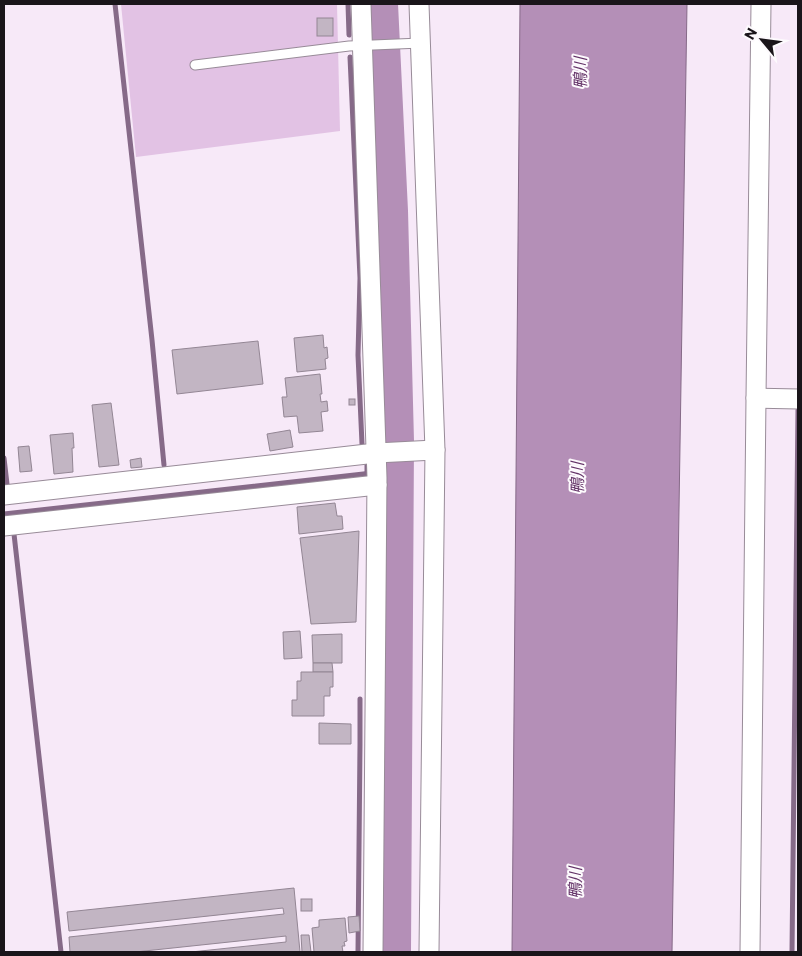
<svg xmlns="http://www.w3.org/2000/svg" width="802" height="956" viewBox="0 0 802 956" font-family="Commissioner,'Noto Sans JP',sans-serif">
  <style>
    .green { fill: #e2c2e4 }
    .water { fill: #b48fb7; stroke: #866a88 }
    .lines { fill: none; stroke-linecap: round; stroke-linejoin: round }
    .stream { stroke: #866a88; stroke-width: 5 }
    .river { stroke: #b48fb7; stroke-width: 30 }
    .building { fill: #c2b5c3; stroke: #938694 }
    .lane-casing { stroke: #988b98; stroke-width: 11 }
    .street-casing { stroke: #988b98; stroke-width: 21 }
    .lane { stroke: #fff; stroke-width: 9 }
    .street { stroke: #fff; stroke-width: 19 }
    .labels { text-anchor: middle; stroke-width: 4; stroke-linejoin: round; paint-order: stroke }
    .water-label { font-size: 16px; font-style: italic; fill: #633267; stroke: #fdfafd }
  </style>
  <rect width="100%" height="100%" fill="#f7e9f8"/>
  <!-- green -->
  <polygon class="green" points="121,4 337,4 340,131 136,157"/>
  <!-- water -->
  <polygon class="water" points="520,4 687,4 672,952 512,952"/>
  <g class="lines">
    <!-- stream -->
    <g class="stream">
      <polyline points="115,4 152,340 164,465"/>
      <polyline points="348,4 349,35"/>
      <polyline points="350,57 360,278 358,355 362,444"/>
      <polyline points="4,458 7,484"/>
      <polyline points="367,473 367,465"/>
      <polyline points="4,514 399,470"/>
      <polyline points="14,534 61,952"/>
      <polyline points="358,952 360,744 360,699"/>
      <polyline points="792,952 798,410"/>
    </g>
    <!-- river -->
    <polyline class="river" points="383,4 393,211 399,441 396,952"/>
  </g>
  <!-- building -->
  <g class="building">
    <rect x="317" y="18" width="16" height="18"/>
    <polygon points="323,335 324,348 327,347 328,358 325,359 326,369 297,372 294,338"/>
    <polygon points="258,341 263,384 177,394 172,350"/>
    <polygon points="320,374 322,394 320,394 321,402 327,401 328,411 321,412 323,431 299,433 297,416 284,417 282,397 287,397 285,378"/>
    <rect x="349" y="399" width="6" height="6"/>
    <polygon points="111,403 119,465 99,467 92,405"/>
    <polygon points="290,430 293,447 270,451 267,434"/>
    <polygon points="73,433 74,448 72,448 73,472 54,474 50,435"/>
    <polygon points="29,446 32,471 20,472 18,447"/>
    <polygon points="141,458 142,467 131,468 130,460"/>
    <polygon points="335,503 337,516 342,516 343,529 299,534 297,507"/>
    <polygon points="359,531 356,622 311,624 300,538"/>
    <polygon points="300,631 302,658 284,659 283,632"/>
    <polygon points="342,634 342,663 313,663 312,635"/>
    <polygon points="313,663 332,663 333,672 313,672"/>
    <polygon points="301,672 333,672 333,687 330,687 330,696 324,696 324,716 292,716 292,700 297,700 297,681 301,681"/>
    <polygon points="319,723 351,724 351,744 319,744"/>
    <polygon points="294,888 300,952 191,952 286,942 286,936 135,952 70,952 69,937 284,914 283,908 69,931 67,912"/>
    <rect x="301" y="899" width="11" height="12"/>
    <polygon points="359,916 360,931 349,933 348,917"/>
    <polygon points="345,918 347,941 344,942 345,946 342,946 343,952 314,952 312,928 319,927 319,920"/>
    <polygon points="301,935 309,935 311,952 302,952"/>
  </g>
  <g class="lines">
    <defs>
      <polyline id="lane" points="195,65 349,46 421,43"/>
      <g id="street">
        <polyline points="361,4 377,478 373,952"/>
        <polyline points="419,4 435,450 429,952"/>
        <polyline points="756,398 798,399"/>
        <polyline points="4,495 376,453 435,450"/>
        <polyline points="4,526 377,485"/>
        <polyline points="750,952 756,398 761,4"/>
      </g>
    </defs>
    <!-- lane casing -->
    <use href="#lane" class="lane-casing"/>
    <!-- street casing -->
    <use href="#street" class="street-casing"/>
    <!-- lane -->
    <use href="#lane" class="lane"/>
    <!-- street -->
    <use href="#street" class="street"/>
  </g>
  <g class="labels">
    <!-- water labels -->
    <g class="water-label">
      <text transform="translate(580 73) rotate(-90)" y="6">鴨川</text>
      <text transform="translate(577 478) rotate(-90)" y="6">鴨川</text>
      <text transform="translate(575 883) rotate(-90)" y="6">鴨川</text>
    </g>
  </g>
  <!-- border -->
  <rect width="802" height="956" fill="none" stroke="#1a151a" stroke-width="10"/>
  <!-- north arrow -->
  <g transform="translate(762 40) rotate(299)" stroke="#fdfafd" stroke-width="4" paint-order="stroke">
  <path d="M0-4L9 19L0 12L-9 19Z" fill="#1a151a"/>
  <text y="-8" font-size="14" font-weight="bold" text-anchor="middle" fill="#1a151a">N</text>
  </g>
</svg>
